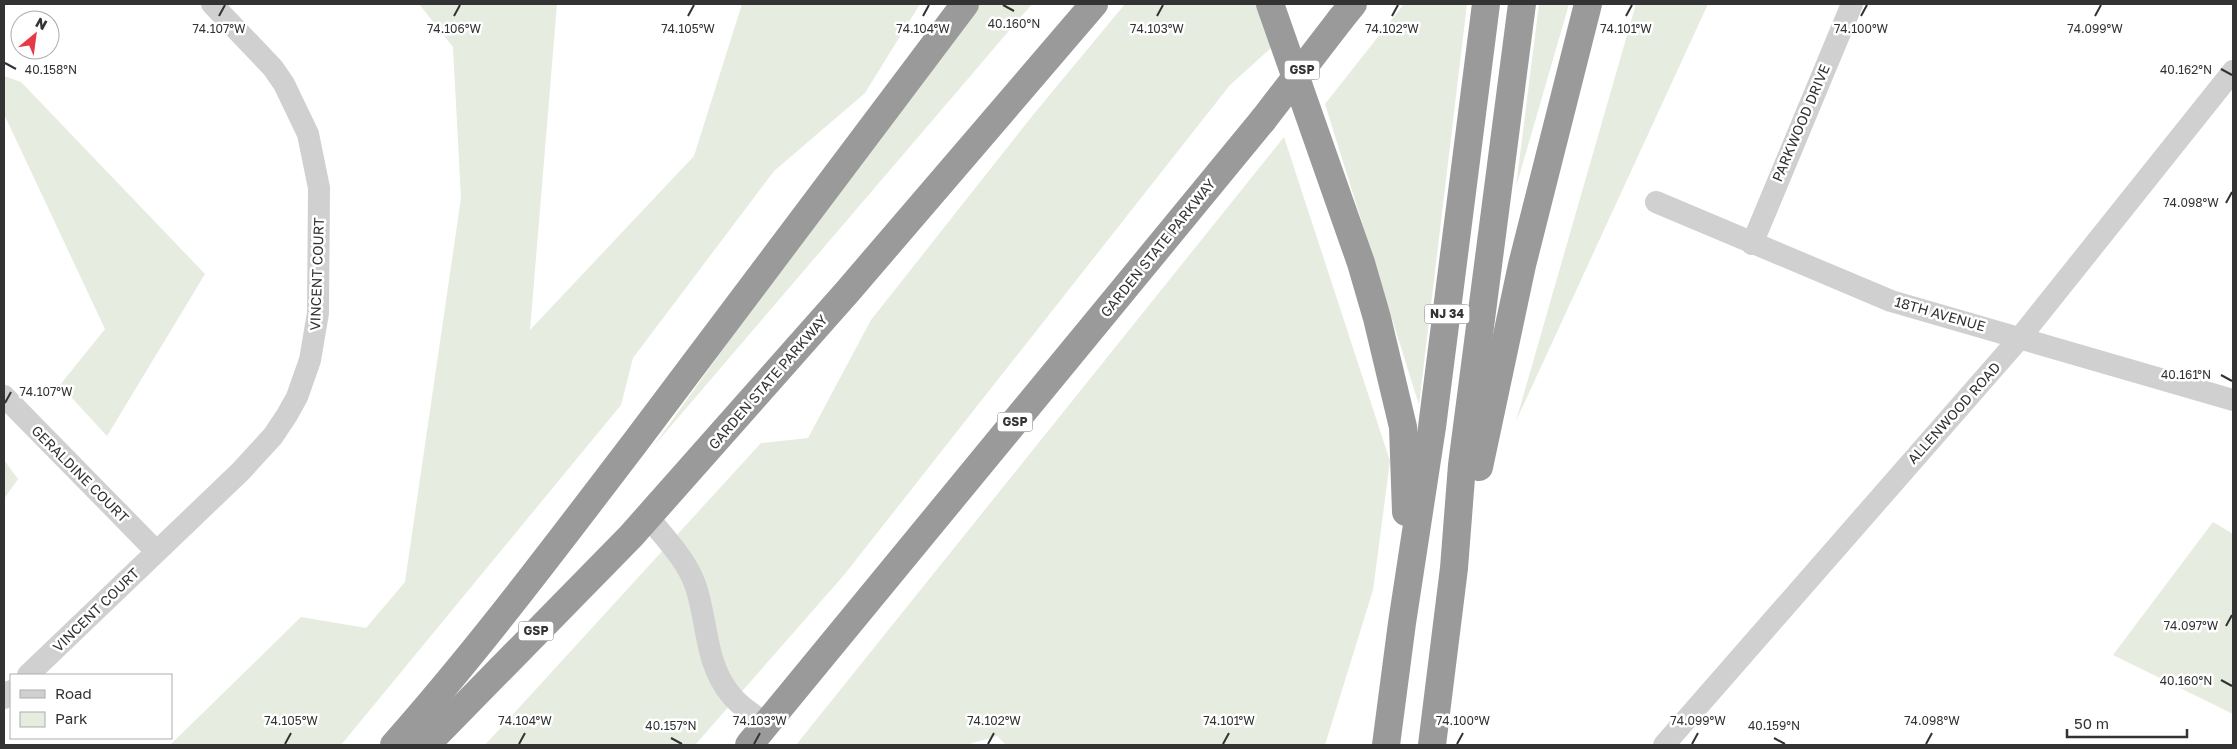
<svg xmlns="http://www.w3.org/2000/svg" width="2237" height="749" viewBox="0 0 2237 749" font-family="'Golos Text',sans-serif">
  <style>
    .green { fill: #e6ecdf }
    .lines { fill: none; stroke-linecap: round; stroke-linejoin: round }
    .minor { stroke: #d0d0d0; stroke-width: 22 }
    .highway { stroke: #9a9a9a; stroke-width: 28 }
    .highway-bridge { stroke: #9a9a9a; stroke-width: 28 }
    .ticks { fill: none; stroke: #333; stroke-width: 2 }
    .labels { text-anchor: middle; stroke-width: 5; stroke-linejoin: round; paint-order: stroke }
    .shield { fill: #fff; stroke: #707070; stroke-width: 1 }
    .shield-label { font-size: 12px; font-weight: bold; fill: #333 }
    .street-label { font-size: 14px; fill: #333; stroke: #fff }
    .ticks-label { font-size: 12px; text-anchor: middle; fill: #333; stroke: #fff; stroke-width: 5; stroke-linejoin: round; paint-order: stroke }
  </style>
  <rect width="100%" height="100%" fill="#fff"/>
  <!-- green -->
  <g class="green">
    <polygon points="419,4 557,4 530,330 694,156 742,4 920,4 865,93 774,171 633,358 621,405 341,745 170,745 301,617 366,628 405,582 461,198 453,47"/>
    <polygon points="970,4 1032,4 653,447"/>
    <polygon points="1125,4 1257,4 1273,46 1230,85 844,575 695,745 485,745 761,443 808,438 871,320 1033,115"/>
    <polygon points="1404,4 1467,4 1419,405 1325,104"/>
    <polygon points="1539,4 1569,4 1516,187"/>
    <polygon points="1636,4 1708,4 1516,421"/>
    <polygon points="4,76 21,82 205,274 107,436 60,385 105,329 4,114"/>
    <polygon points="1284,137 1390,461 1373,590 1325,745 1006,745 997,736 966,745 796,745"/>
    <polygon points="4,460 18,479 4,499"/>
    <polygon points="2213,522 2233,534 2233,714 2113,655"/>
  </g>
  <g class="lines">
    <!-- minor -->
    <g class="minor">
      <polyline points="1656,202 1891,301 2233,400"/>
      <polyline points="1752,244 1852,4"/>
      <polyline points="4,396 156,551"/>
      <path d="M648,517c17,21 39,43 48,70 12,37 9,77 35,108 9,12 24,20 36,30"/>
      <polyline points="28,675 241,471 273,436 287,415 297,397 310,360 318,313 319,188 308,134 284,84 273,68 212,4"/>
      <polyline points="4,698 11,691"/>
      <polyline points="1664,745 2019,339 2233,71"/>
    </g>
    <!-- highway -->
    <g class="highway">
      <polyline points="1270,4 1361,263 1377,318 1403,427 1406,512"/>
      <polyline points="1340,20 1353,4"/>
      <polyline points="1479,467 1522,265 1588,4"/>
      <path d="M394,745c85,-96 162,-199 240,-301 111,-146 221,-293 331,-440"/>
      <polyline points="426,745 631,536 848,291 1094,4"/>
      <polyline points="749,745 1263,120"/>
      <polyline points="1386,745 1402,623 1432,427 1486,4"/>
      <polyline points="1432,745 1454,568 1462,465 1522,4"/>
    </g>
    <!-- highway-bridge -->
    <polyline class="highway-bridge" points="1263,120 1340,20"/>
  </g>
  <!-- ticks -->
  <path class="ticks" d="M1003,5l11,6M219,16l6,-11M454,16l6,-11M688,16l6,-11M923,16l6,-11M1157,16l6,-11M1392,16l6,-11M1626,16l6,-11M1861,16l6,-11M2095,16l6,-11M5,63l11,6M2221,69l11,6M2226,203l6,-11M2221,375l11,6M5,403l6,-11M2226,626l6,-11M2221,680l11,6M671,738l11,6M1774,738l11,6M285,744l6,-11M519,744l6,-11M754,744l6,-11M988,744l6,-11M1223,744l6,-11M1457,744l6,-11M1692,744l6,-11M1926,744l6,-11"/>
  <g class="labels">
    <!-- shield labels -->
    <g class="shield">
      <rect x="1284.5" y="60.5" width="35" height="19" rx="4"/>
      <rect x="1424.5" y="304.5" width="45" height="19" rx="4"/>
      <rect x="997.5" y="412.5" width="35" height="19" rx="4"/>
      <rect x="518.5" y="621.5" width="35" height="19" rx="4"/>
    </g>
    <g class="shield-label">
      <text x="1302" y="74">GSP</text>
      <text x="1447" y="318">NJ 34</text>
      <text x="1015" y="426">GSP</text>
      <text x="536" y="635">GSP</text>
    </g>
    <!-- street labels -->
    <g class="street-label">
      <text transform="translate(1801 123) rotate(-67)" y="5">PARKWOOD DRIVE</text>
      <text transform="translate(1158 248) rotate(-51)" y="5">GARDEN STATE PARKWAY</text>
      <text transform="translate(317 274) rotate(-88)" y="5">VINCENT COURT</text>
      <text transform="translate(1940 314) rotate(16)" y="5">18TH AVENUE</text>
      <text transform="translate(768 382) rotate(-49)" y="5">GARDEN STATE PARKWAY</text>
      <text transform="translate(1954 413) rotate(-48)" y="5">ALLENWOOD ROAD</text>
      <text transform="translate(80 474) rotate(45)" y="5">GERALDINE COURT</text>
      <text transform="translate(96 610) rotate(-44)" y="5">VINCENT COURT</text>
    </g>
  </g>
  <g class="ticks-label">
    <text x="1014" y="28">40.160°N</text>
    <text x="219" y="33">74.107°W</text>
    <text x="454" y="33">74.106°W</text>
    <text x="688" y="33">74.105°W</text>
    <text x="923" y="33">74.104°W</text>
    <text x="1157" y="33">74.103°W</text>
    <text x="1392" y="33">74.102°W</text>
    <text x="1626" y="33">74.101°W</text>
    <text x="1861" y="33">74.100°W</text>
    <text x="2095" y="33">74.099°W</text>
    <text x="2186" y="74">40.162°N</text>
    <text x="51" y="74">40.158°N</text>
    <text x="2191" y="207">74.098°W</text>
    <text x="2186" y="379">40.161°N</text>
    <text x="46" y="396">74.107°W</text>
    <text x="2191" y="630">74.097°W</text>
    <text x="2186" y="685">40.160°N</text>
    <text x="291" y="725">74.105°W</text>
    <text x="525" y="725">74.104°W</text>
    <text x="760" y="725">74.103°W</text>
    <text x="994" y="725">74.102°W</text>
    <text x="1229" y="725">74.101°W</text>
    <text x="1463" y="725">74.100°W</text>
    <text x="1698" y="725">74.099°W</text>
    <text x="1932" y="725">74.098°W</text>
    <text x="671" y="730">40.157°N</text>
    <text x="1774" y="730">40.159°N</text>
  </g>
  <!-- border -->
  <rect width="2237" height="749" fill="none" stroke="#333333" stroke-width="10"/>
  <!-- legend -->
  <rect x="10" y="674" width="162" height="65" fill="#ffffff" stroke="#adadad"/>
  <rect x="20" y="690" width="25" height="8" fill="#d0d0d0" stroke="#adadad"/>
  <text x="55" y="699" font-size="15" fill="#333333">Road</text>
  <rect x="20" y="712" width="25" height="15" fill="#e6ecdf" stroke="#adadad"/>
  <text x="55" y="724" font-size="15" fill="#333333">Park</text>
  <!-- north arrow -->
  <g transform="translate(35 35) rotate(29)"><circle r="24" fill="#ffffff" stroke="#adadad"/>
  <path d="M0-4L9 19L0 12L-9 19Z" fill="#e63946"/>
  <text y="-8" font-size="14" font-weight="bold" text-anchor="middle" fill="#333333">N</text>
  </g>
  <!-- scale -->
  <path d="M2067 729v8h120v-8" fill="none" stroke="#333333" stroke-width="2.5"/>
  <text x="2074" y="729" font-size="15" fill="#333333" stroke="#ffffff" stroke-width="4" paint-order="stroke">50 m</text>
</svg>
